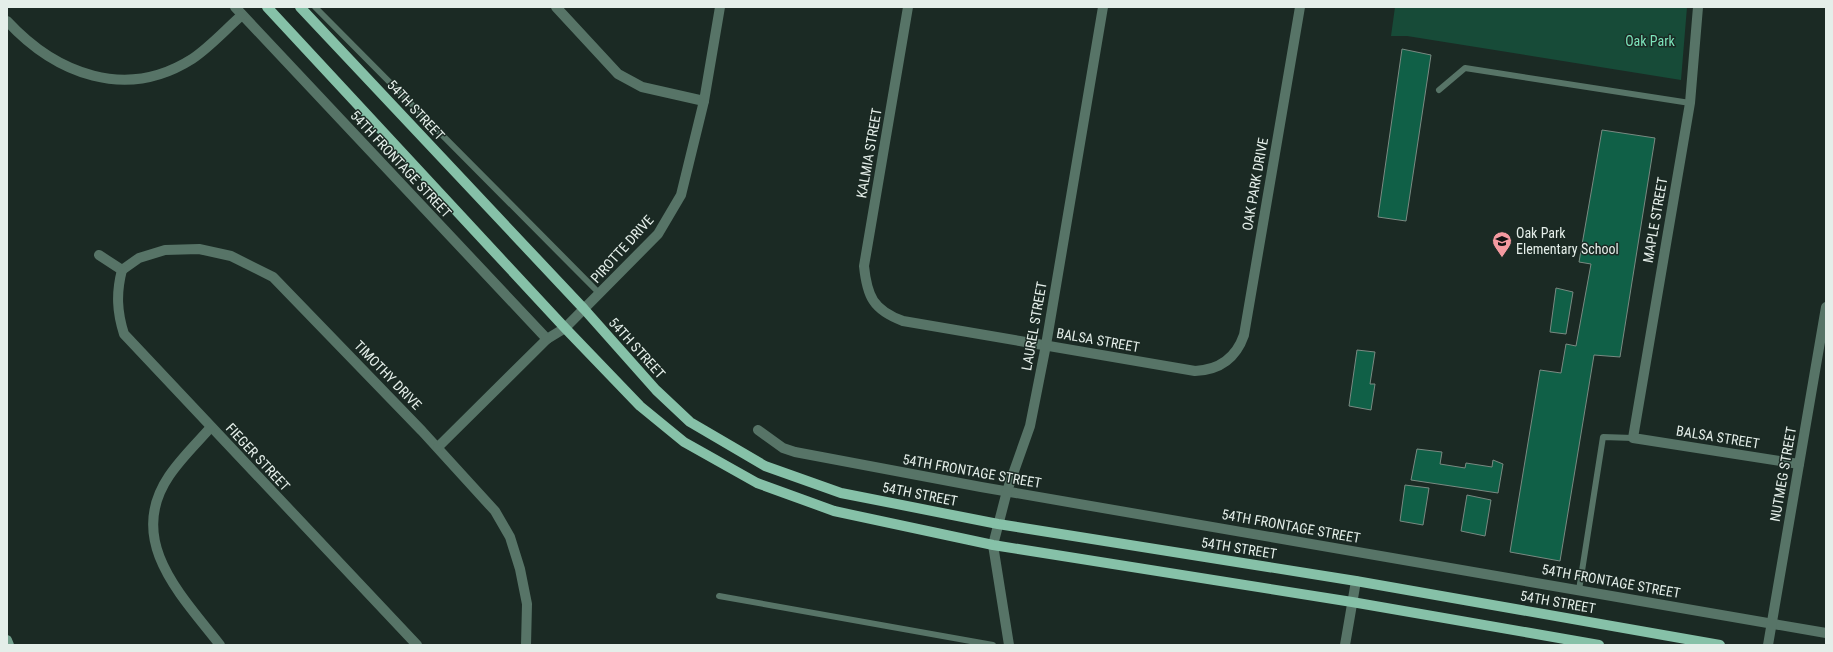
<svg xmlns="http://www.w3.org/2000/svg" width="1833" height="652" viewBox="0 0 1833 652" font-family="'Roboto Condensed',sans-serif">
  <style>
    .green { fill: #174b38 }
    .building { fill: #106047; stroke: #798a82 }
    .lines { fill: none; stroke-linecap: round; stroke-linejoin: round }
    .lane { stroke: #577467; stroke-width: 6 }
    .street { stroke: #577467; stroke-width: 10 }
    .secondary { stroke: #729f8c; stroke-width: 10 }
    .primary { stroke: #86c1a8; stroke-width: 10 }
    .labels { text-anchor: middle; stroke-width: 3; stroke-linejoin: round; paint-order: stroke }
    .park-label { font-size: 14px; fill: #7ce4bb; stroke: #1b2a24 }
    .street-label { font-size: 14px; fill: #e4eee9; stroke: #1b2a24 }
    .poi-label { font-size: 14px; fill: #e4eee9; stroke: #1b2a24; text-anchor: start }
  </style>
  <rect width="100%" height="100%" fill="#1b2a24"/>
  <!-- green -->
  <polygon class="green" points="1395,7 1687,7 1681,80 1407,36 1391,36"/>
  <!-- building -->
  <g class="building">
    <polygon points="1402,49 1431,55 1406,221 1378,217"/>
    <polygon points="1602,130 1655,138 1620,357 1594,355 1560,561 1510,552 1540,370 1561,373 1566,344 1576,346 1591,264 1579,262"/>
    <polygon points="1556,288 1573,292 1566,334 1550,332"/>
    <polygon points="1357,350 1375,352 1370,384 1375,384 1371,410 1349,406"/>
    <polygon points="1417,449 1442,452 1440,464 1465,468 1466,463 1492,467 1493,460 1503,464 1498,493 1411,480"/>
    <polygon points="1405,485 1429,488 1423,525 1400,521"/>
    <polygon points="1467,495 1491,500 1485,536 1461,531"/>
  </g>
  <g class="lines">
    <!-- lane -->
    <g class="lane">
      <polyline points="315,7 600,294"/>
      <polyline points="1439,90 1465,68 1690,103"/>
      <polyline points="1579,590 1603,437 1633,438"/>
      <polyline points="719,596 993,645"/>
    </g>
    <!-- street -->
    <g class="street">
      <polyline points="235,7 547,339"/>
      <polyline points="556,7 618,74 642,87 704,101"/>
      <path d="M908,7l-44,259c3,30 9,44 39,55l292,50c24,-1 41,-13 49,-36l56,-328"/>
      <polyline points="1698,7 1690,103 1633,438 1799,464"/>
      <path d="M7,21c49,53 119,80 185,38 18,-12 34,-30 50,-44"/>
      <polyline points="99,255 122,270"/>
      <polyline points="122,270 139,258 165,250 199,249 231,256 273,277 422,431 495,511 510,537 520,569 527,604 526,645"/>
      <path d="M122,270c-6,23 -5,42 2,64l293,311"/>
      <path d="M211,427c-14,16 -30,31 -42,49 -44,65 13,120 51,169"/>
      <polyline points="758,430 783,448 795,452 981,487 1826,633"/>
      <polyline points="438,447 547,339 565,328 658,234 681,195 704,101 720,7"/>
      <polyline points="1009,645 993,545 1007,491 1030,426 1046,345 1103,7"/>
      <polyline points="1345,645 1356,581"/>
      <polyline points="1768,645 1826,307"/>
    </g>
    <!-- secondary -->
    <polyline class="secondary" points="7,640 9,645"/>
    <!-- primary -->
    <g class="primary">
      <polyline points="267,7 565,328 640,406 684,442 757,483 834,511 993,545 1352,602 1599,645"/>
      <polyline points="300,7 584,309 656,390 690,422 765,466 841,493 998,524 1356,581 1720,645"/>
    </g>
  </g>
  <!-- icons -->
  <defs>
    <symbol id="school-pin" viewBox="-11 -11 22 30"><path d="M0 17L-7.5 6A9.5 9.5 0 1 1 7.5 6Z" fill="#f49aa0" stroke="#1b2a24"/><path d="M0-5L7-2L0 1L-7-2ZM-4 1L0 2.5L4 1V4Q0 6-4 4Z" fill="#111"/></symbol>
  </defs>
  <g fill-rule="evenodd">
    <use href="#school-pin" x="1491" y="230" width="22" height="30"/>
  </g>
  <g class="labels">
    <!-- park labels -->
    <g class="park-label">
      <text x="1650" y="46">Oak Park</text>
    </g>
    <!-- street labels -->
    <g class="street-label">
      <text transform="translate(416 110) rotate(47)" y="5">54TH STREET</text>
      <text transform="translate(869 153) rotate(-80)" y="5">KALMIA STREET</text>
      <text transform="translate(401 164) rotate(47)" y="5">54TH FRONTAGE STREET</text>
      <text transform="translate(1255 184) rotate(-80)" y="5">OAK PARK DRIVE</text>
      <text transform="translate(1655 220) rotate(-80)" y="5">MAPLE STREET</text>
      <text transform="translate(622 249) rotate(-48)" y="5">PIROTTE DRIVE</text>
      <text transform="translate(1034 326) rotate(-80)" y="5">LAUREL STREET</text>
      <text transform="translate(1098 340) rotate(10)" y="5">BALSA STREET</text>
      <text transform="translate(637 348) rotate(48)" y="5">54TH STREET</text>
      <text transform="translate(388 375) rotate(46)" y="5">TIMOTHY DRIVE</text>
      <text transform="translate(1718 437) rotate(9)" y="5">BALSA STREET</text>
      <text transform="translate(258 457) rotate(47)" y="5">FIEGER STREET</text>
      <text transform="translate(972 471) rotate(10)" y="5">54TH FRONTAGE STREET</text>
      <text transform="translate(1783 474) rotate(-80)" y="5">NUTMEG STREET</text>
      <text transform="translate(920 494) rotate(11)" y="5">54TH STREET</text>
      <text transform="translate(1291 526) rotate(10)" y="5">54TH FRONTAGE STREET</text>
      <text transform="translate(1239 548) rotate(9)" y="5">54TH STREET</text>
      <text transform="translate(1611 581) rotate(10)" y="5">54TH FRONTAGE STREET</text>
      <text transform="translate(1558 602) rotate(10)" y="5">54TH STREET</text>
    </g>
    <!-- poi labels -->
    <g class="poi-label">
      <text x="1516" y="238">Oak Park<tspan x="1516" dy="16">Elementary School</tspan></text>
    </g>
  </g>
  <!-- border -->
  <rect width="1833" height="652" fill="none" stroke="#e4eee9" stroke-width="16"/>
</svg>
